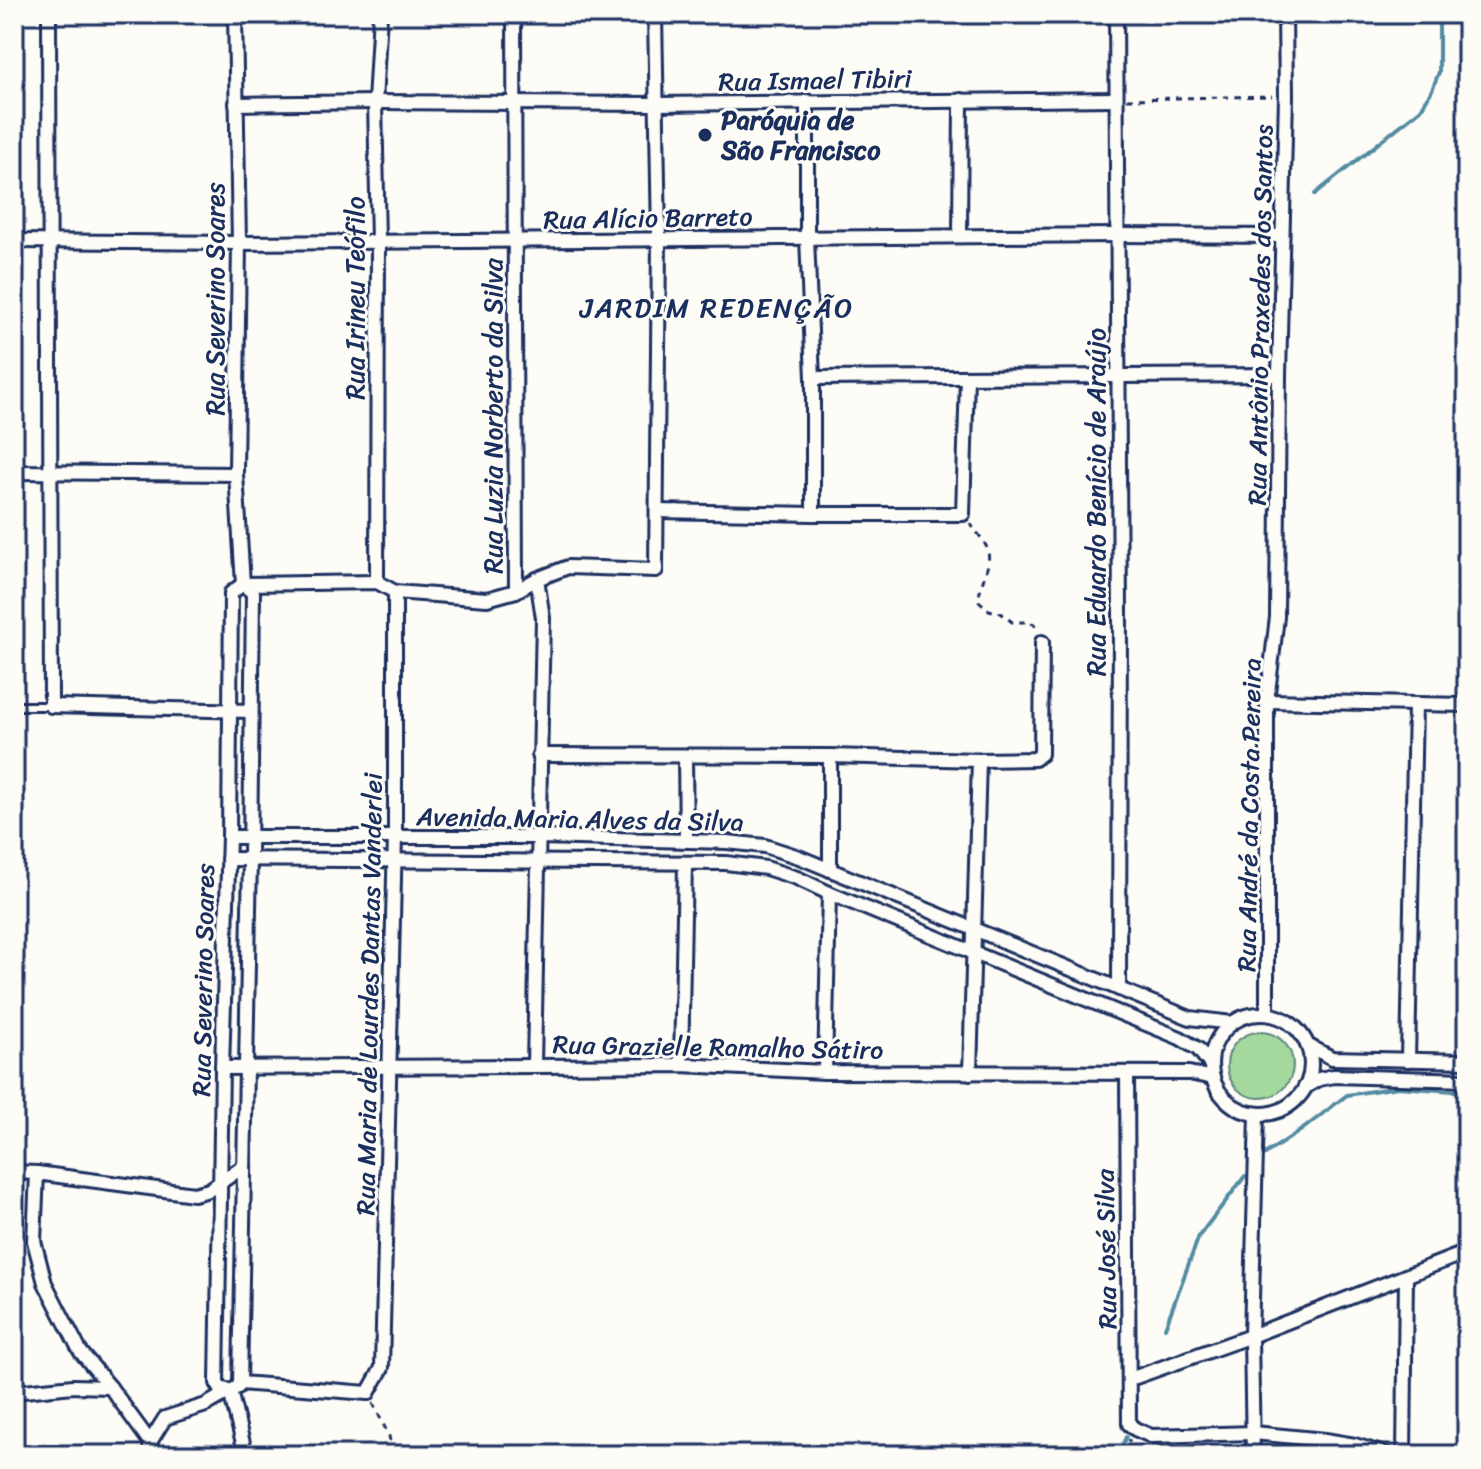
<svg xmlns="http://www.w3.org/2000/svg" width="1481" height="1469" viewBox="0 0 1481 1469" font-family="Sriracha,sans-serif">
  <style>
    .green { fill: #a3d99d; stroke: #5f847e; stroke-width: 2 }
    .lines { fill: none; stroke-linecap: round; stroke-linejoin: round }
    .stream { stroke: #538ba2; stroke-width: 4 }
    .service-casing { stroke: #1b2f5e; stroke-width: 12 }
    .minor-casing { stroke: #1b2f5e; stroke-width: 18 }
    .path { stroke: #1b2f5e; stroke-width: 3; stroke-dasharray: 6 6; stroke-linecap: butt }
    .service { stroke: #fdfcf7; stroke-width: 6 }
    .minor { stroke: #fdfcf7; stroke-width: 12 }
    .poi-dot { fill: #1b2f5e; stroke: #fdfcf7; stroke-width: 3 }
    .labels { text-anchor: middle; stroke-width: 6; stroke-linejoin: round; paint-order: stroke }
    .street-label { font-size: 26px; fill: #1b2f5e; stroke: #fdfcf7 }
    .poi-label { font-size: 26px; font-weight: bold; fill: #1b2f5e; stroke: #fdfcf7; text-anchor: start }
    .neighbourhood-label { font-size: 28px; letter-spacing: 2px; fill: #1b2f5e; stroke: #fdfcf7 }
  </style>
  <rect width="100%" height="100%" fill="#fdfcf7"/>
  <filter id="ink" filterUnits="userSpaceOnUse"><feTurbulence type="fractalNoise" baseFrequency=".0125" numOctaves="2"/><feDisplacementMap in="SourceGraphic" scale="16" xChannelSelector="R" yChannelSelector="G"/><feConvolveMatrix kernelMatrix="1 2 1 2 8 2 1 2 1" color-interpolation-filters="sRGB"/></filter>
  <g filter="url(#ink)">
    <!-- green -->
    <circle class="green" cx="1260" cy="1065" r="33"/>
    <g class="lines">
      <!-- stream -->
      <g class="stream">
        <polyline points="1315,194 1421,109 1432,90 1439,72 1439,14"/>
        <polyline points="1259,1158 1303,1129 1347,1095 1398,1087 1467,1092"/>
        <polyline points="1165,1328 1199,1236 1245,1176"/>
        <polyline points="1118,1455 1126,1437"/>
      </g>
      <defs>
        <polyline id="service" points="14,706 50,706"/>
        <g id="minor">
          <polyline points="49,14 51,706 250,711"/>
          <polyline points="235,14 239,243 236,474 243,584 253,593 250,858 240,1383"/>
          <polyline points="514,14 516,591"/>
          <polyline points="1116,14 1120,612 1119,989"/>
          <polyline points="807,101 807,238 813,378 813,514"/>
          <polyline points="236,104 375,102 657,104 1115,99"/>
          <polyline points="960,236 961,100"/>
          <polyline points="14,241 239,243 1116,235 1282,236"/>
          <polyline points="813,378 1279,375"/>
          <polyline points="14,472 236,474"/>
          <polyline points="657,511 813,514 963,514 967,377"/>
          <polyline points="377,582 378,241 375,102 380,14"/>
          <polyline points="243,584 377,582 395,592 487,599 516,591 537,579 568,567 656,570 659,239 655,14"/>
          <polyline points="1267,701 1467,705"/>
          <polyline points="539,755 830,756 979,760 1035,759 1041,754 1042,642"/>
          <polyline points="685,757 686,840"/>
          <polyline points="229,837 539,837 727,842 765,846 799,857 1190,1018 1232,1023"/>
          <polyline points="228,859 726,863 766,868 797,878 829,893 1180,1038 1198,1049 1211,1065"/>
          <polyline points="830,870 830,756"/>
          <circle cx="1261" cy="1064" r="50"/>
          <polyline points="1267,1014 1267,701 1277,617 1279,375 1286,96 1285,14"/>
          <polyline points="1307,1045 1332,1058 1467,1061"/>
          <polyline points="1408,1060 1415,705"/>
          <polyline points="534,1065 543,618 537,579"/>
          <polyline points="681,1065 685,864"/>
          <polyline points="222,1068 681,1065 825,1072 1189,1073 1213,1078"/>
          <polyline points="825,1072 829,893"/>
          <polyline points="970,1073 979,760"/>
          <polyline points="1127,1073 1129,1424 1135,1429 1151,1436 1254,1433 1325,1440 1355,1445 1388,1455"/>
          <polyline points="1305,1087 1319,1079 1334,1076 1467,1080"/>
          <polyline points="14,1172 37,1173 194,1194 209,1190 243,1167"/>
          <polyline points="37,1173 34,1241 45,1283 80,1351 110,1387 150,1442 151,1455"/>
          <polyline points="1130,1379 1251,1336 1467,1252"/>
          <polyline points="240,1383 368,1393 382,1368 395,837 395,592"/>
          <polyline points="240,1383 238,1387 230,1391 220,1388 217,1383 222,1068 229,837 231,593 243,584"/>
          <polyline points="14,1392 73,1386 110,1387"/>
          <polyline points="150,1442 165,1418 206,1405 230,1391 246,1455"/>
          <polyline points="1253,1455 1251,1336 1257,1114"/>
          <polyline points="1404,1455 1406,1276"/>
        </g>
      </defs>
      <!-- service casing -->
      <use href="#service" class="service-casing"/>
      <!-- minor casing -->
      <use href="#minor" class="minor-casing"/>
      <!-- path -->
      <g class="path">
        <polyline points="1127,99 1272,96"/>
        <path d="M970,523c5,7 11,14 15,21 11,18 -7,39 -6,57l10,9 12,3 11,9h16l6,2 4,8"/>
        <polyline points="373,1403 389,1436 392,1455"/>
        <polyline points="1129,1455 1129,1439"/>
      </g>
      <!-- service -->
      <use href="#service" class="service"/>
      <!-- minor -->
      <use href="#minor" class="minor"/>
    </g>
  </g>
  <!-- markers -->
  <circle class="poi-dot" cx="705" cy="135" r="8"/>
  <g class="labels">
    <!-- street labels -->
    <g class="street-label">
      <text transform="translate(815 80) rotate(-1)" y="9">Rua Ismael Tibiri</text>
      <text transform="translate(648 218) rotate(-1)" y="9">Rua Alício Barreto</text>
      <text transform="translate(355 298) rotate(-90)" y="9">Rua Irineu Teófilo</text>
      <text transform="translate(215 299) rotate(-90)" y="9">Rua Severino Soares</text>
      <text transform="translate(1260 315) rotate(-89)" y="9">Rua Antônio Praxedes dos Santos</text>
      <text transform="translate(493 416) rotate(-90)" y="9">Rua Luzia Norberto da Silva</text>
      <text transform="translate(1096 502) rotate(-90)" y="9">Rua Eduardo Benício de Araújo</text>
      <text transform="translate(1249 815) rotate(-89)" y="9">Rua André da Costa Pereira</text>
      <text transform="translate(580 819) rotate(1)" y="9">Avenida Maria Alves da Silva</text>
      <text transform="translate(203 980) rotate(-89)" y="9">Rua Severino Soares</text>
      <text transform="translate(369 994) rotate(-89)" y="9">Rua Maria de Lourdes Dantas Vanderlei</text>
      <text transform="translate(718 1047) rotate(1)" y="9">Rua Grazielle Ramalho Sátiro</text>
      <text transform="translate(1106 1249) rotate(-91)" y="9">Rua José Silva</text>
    </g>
    <!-- poi labels -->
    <g class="poi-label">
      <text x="721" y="129">Paróquia de<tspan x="721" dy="30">São Francisco</tspan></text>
    </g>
    <!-- neighbourhood labels -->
    <g class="neighbourhood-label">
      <text x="717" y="317">JARDIM REDENÇÃO</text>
    </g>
  </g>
  <!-- margin -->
  <rect width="1481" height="1469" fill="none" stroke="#fdfcf7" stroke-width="48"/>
  <rect x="24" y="24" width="1433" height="1421" fill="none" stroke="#1b2f5e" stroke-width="3" filter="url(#ink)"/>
</svg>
